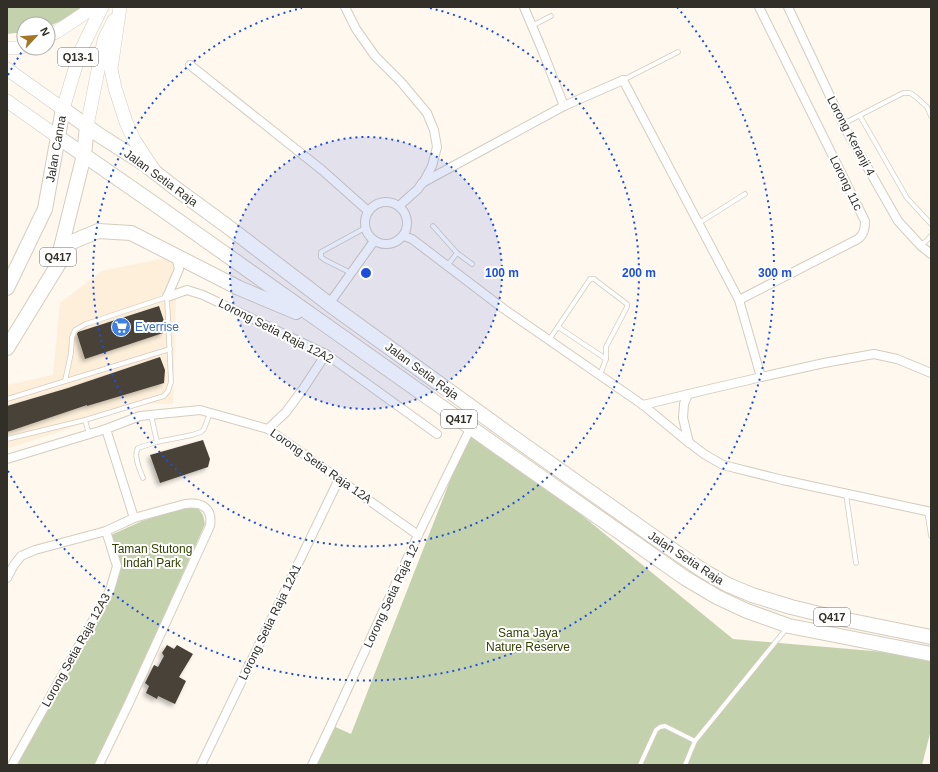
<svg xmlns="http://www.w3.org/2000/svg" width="938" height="772" viewBox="0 0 938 772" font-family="Helvetica,sans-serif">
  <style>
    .built { fill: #fdefda }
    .green { fill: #c3d2ac }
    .building { fill: #4a4237; filter: url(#shadow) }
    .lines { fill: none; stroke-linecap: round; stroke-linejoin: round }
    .service-casing { stroke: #d5ccbe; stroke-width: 5.5 }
    .minor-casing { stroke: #d5ccbe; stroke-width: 10 }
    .primary-casing { stroke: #d5ccbe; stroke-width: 14 }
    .trunk-casing { stroke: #d5ccbe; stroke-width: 16 }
    .service { stroke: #fff; stroke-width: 4 }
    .minor { stroke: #fff; stroke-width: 8 }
    .primary { stroke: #fff; stroke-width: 13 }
    .trunk { stroke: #fff; stroke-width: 14 }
    .ring { fill: none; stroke: #1d4ed8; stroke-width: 2; stroke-dasharray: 2 4 }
    .labels { text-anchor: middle; stroke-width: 4; stroke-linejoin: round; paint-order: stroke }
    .shield { fill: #fff; stroke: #706d69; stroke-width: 1 }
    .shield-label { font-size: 11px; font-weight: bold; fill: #322f29 }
    .street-label { font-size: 12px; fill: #322f29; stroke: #fff }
    .shop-label { font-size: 12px; fill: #366cbe; stroke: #fff; text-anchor: start }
    .park-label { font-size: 12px; fill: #314300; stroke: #fff }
    .centre { fill: #1d4ed8; stroke: #fff; stroke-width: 2 }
    .ring-label { font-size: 12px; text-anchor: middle; font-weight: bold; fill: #1d4ed8; stroke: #fff; stroke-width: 4; stroke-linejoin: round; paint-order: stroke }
  </style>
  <defs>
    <filter id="shadow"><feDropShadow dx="-3" dy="3" stdDeviation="2" flood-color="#0004"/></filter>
  </defs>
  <rect width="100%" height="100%" fill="#fef8ef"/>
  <!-- built -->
  <polygon class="built" points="177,258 173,404 142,404 7,449 7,385 53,375 60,303 102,271 161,259"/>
  <!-- green -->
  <g class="green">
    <path d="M7,7h76c-11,9 -22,15 -35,19v-2h-24v8l-17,2z"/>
    <polygon points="471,427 501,449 733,639 931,656 931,730 922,765 317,765 331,725 351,734"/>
    <polygon points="183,508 198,508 203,515 205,524 126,701 96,765 16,765 118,566 111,535 142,521"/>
  </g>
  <!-- building -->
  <g class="building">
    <polygon points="159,306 164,321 163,333 85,359 77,334 78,332"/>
    <polygon points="160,357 165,370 164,383 87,406 87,405 7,432 7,406 68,388"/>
    <polygon points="203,440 210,459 208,467 160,483 150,455"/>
    <polygon points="167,645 174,649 177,645 193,654 179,677 186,681 175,704 158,696 157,699 146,693 149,686 145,683 154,665 158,667 164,656 162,653"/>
  </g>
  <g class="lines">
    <defs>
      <g id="service">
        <polyline points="532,26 551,16"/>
        <polyline points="623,80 678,52"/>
        <polyline points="860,116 907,198 931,224"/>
        <polyline points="843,124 903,93 910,93 916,97 927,107 931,116"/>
        <polyline points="699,223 745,194"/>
        <polyline points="433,226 457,253 472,264"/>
        <polyline points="921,246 931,236"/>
        <polyline points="447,266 457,253"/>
        <polyline points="351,273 325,260 321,257 321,252 365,228"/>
        <polyline points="558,327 606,359"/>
        <polyline points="549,340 590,279 594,279 627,304 627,307 606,347 606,359 600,375"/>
        <polyline points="7,399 170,349"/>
        <polyline points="151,415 157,442"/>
        <polyline points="85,420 89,434"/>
        <polyline points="7,439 85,420 164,396 168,391 171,382 167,297 86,324 75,330 72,337 71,353 65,381"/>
        <path d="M143,478c-3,-8 -10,-22 -5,-30l19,-6 35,-7 9,-3 3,-3 6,-16"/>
        <polyline points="846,494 856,563"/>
        <polyline points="927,511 931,536"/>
        <polyline points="640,765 656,730 660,727 665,726 695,741"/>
        <polyline points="685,765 695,741 787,628"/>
      </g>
      <g id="minor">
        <polyline points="345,7 356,29 375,56 401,82 427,113 434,130 437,147 432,166 423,183"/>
        <polyline points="524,7 543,52 564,106"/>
        <polyline points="788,7 845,128 898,221 921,246 931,254"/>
        <polyline points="190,65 322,170 368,211"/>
        <circle cx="386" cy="223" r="21"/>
        <polyline points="399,206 418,189 422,183 564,106 623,80 739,300 761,377"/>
        <polyline points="404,236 412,239 504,309 643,405 683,438 704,454 723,465 783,480 931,512"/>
        <polyline points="167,297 187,290 203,295 326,354 437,434"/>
        <polyline points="167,297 179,269 176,256"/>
        <path d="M739,300l119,-61c6,-5 7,-10 7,-18l-106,-214"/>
        <polyline points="329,304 374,241"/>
        <polyline points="688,394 684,404 683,418 689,443"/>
        <polyline points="643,405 714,388 749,380 761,377 824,363 874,354 897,359 931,373"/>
        <polyline points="106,429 134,518"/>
        <polyline points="268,429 286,412 303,389 326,354"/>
        <polyline points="7,459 106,429 140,416 200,410 268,429 418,535"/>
        <path d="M7,578l7,-13 7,-9 14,-6 71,-19 28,-13 51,-14c16,-2 28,3 25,22l-81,177 -30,62"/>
        <polyline points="12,765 110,590 117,566 106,531"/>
        <polyline points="201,765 339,479"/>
        <polyline points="312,765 331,725 418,535 471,427"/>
      </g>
      <g id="primary">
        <polyline points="120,7 111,69 115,88 126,122 134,140 154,170"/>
        <polyline points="48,36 58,31 94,7"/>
        <polyline points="7,48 18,48 24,46"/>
        <polyline points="7,69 63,109 80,52 102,7"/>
        <polyline points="7,101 58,137"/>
        <polyline points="87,126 104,40 114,20"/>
      </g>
      <g id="trunk">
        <polyline points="58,137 156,205 501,449 685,578 717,597 747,611 789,626 931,654"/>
        <polyline points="56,268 72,242 79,239 98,231 131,233 239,288 296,312"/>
        <polyline points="7,288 45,209 63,109 99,135 143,163 179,191 227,226 329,304 510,435 661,542 702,570 726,584 752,595 791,607 832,617 931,637"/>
        <polyline points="7,348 56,268 84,155 87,126"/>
      </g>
    </defs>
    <!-- service casing -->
    <use href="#service" class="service-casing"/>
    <!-- minor casing -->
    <use href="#minor" class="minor-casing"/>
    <!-- primary casing -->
    <use href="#primary" class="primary-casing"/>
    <!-- trunk casing -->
    <use href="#trunk" class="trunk-casing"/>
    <!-- service -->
    <use href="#service" class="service"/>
    <!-- minor -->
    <use href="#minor" class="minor"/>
    <!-- primary -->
    <use href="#primary" class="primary"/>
    <!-- trunk -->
    <use href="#trunk" class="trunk"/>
  </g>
  <!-- distance rings -->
  <circle cx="366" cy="273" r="136" fill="#1d4ed8" fill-opacity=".12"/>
  <g class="ring">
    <circle cx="366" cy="273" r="136"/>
    <path d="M430 8A273 273 0 1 1 302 8"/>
    <path d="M8 75A409 409 0 0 1 23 50M677 7A409 409 0 1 1 8 471"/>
  </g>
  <!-- icons -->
  <defs>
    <symbol id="supermarket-disc" viewBox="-11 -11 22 22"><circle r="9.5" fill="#3f7fe0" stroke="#fff"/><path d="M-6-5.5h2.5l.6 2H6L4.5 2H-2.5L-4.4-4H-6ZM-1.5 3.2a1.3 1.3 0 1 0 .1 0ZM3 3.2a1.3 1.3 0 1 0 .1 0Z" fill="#fff"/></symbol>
  </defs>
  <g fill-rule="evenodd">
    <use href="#supermarket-disc" x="110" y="316" width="22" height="22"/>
  </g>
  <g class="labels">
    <!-- shield labels -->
    <g class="shield">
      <rect x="58" y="48" width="40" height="18" rx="3"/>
      <rect x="40" y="248" width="36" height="18" rx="3"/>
      <rect x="441" y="410" width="36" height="18" rx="3"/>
      <rect x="814" y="608" width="36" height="18" rx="3"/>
    </g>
    <g class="shield-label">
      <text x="78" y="61">Q13-1</text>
      <text x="58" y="261">Q417</text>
      <text x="459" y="423">Q417</text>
      <text x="832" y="621">Q417</text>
    </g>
    <!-- street labels -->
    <g class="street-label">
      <text transform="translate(851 136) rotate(62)" y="4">Lorong Keranji 4</text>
      <text transform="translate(56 149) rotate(-80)" y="4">Jalan Canna</text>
      <text transform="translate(161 178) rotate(36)" y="4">Jalan Setia Raja</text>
      <text transform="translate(846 183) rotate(64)" y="4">Lorong 11c</text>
      <text transform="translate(276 331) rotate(27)" y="4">Lorong Setia Raja 12A2</text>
      <text transform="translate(422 371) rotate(36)" y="4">Jalan Setia Raja</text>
      <text transform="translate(321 466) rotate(35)" y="4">Lorong Setia Raja 12A</text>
      <text transform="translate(686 558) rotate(33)" y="4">Jalan Setia Raja</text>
      <text transform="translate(391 596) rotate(-65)" y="4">Lorong Setia Raja 12</text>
      <text transform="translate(270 622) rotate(-64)" y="4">Lorong Setia Raja 12A1</text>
      <text transform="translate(76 650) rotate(-61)" y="4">Lorong Setia Raja 12A3</text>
    </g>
    <!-- shop labels -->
    <g class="shop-label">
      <text x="135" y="331">Everrise</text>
    </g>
    <!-- park labels -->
    <g class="park-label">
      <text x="152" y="553">Taman Stutong<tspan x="152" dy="14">Indah Park</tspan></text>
      <text x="528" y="637">Sama Jaya<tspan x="528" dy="14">Nature Reserve</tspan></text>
    </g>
  </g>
  <circle cx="366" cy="273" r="6" class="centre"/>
  <g class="ring-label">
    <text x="502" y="277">100 m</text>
    <text x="639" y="277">200 m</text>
    <text x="775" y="277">300 m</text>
  </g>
  <!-- border -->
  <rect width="938" height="772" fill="none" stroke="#322f29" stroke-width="16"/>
  <!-- north arrow -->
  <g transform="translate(36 36) rotate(64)"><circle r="19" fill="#ffffff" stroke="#adaca9"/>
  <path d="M0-3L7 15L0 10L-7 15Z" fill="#a27727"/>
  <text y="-6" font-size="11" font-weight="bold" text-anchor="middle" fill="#322f29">N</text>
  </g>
</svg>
